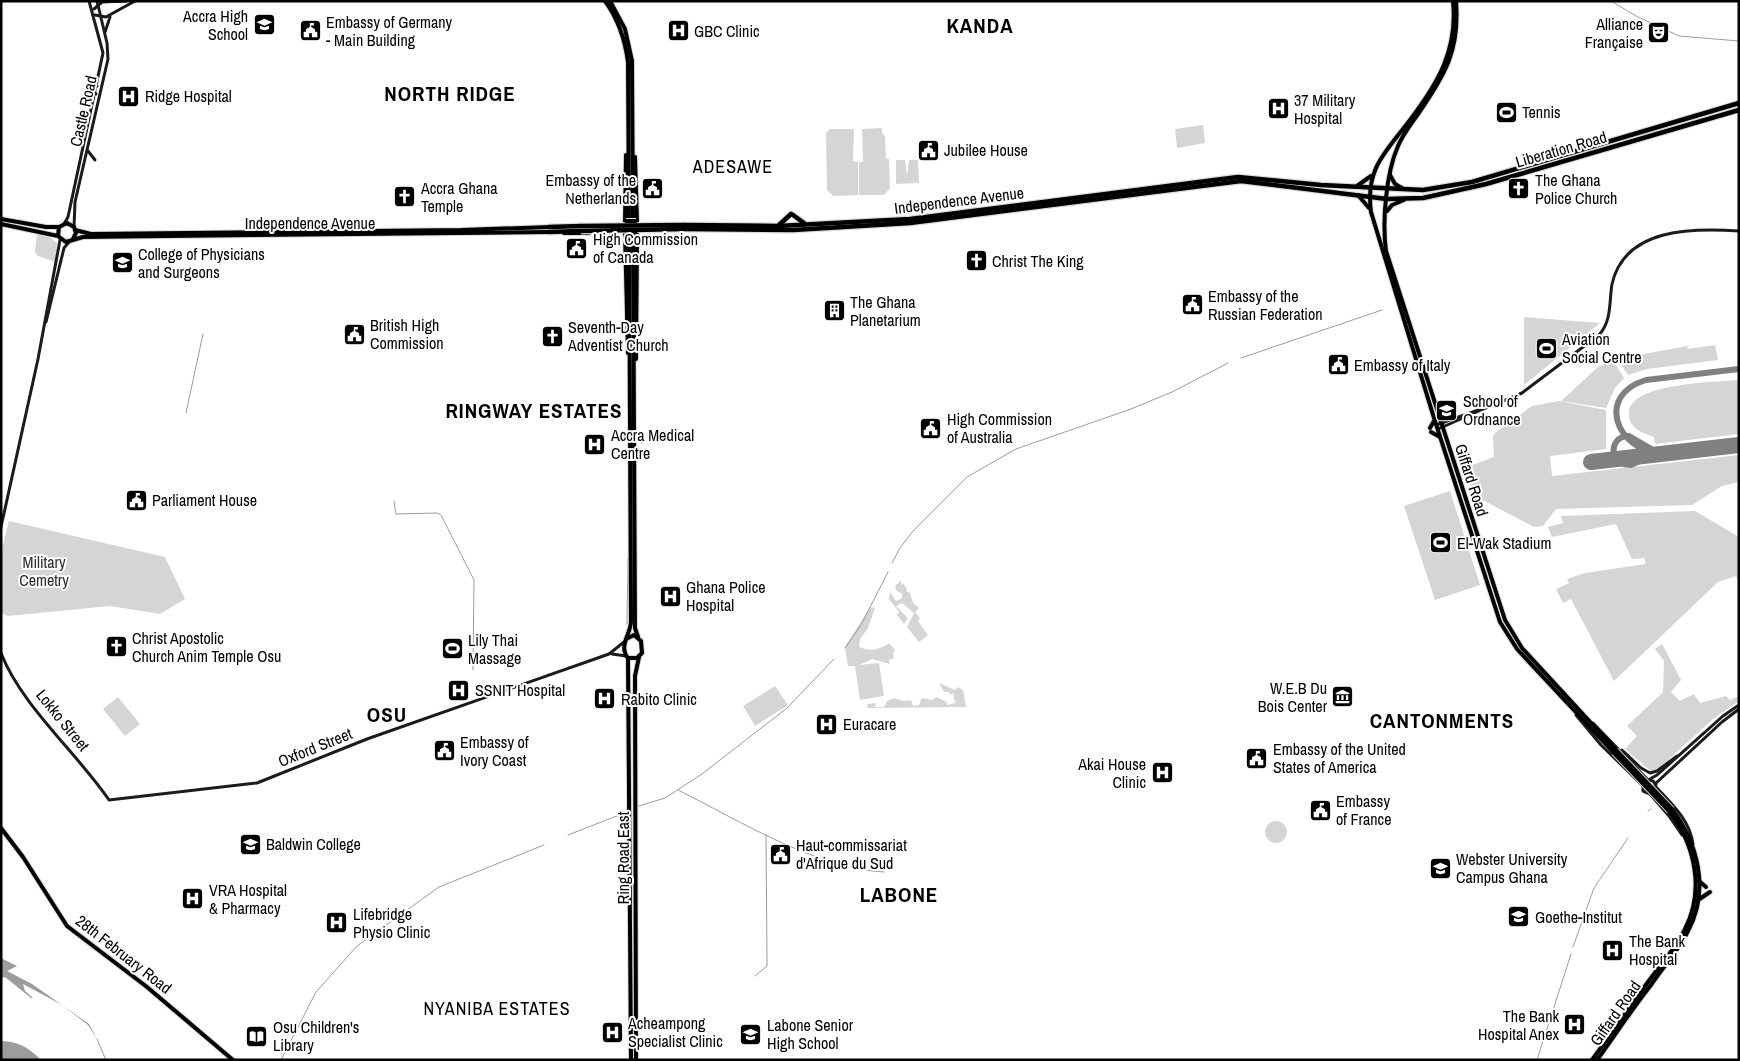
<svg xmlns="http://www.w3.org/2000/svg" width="1740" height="1061" viewBox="0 0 1740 1061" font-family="'Archivo Narrow',sans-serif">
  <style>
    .green { fill: #d5d5d5 }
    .water { fill: #9c9c9c }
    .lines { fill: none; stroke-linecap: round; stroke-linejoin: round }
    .stream { stroke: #9c9c9c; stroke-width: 1 }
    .taxiway { stroke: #808080; stroke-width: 6 }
    .runway { stroke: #808080; stroke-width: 16 }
    .primary-casing { stroke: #dbdbdb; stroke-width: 6 }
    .trunk-casing { stroke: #dbdbdb; stroke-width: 7 }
    .secondary { stroke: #1b1b1b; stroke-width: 3 }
    .primary { stroke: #000; stroke-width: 4 }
    .trunk { stroke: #000; stroke-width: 4.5 }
    .primary-bridge-casing { stroke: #dbdbdb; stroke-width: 6; stroke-linecap: butt }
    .trunk-bridge-casing { stroke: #dbdbdb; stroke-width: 7; stroke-linecap: butt }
    .primary-bridge { stroke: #000; stroke-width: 4 }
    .trunk-bridge { stroke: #000; stroke-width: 4.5 }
    .labels { text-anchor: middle; stroke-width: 4; stroke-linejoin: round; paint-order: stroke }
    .poi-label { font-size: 16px; fill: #000; stroke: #fff; text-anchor: start }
    .street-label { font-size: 16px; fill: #000; stroke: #fff }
    .park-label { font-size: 16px; fill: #2c2c2c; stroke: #fff }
    .neighbourhood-label { font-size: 18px; letter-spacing: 1px; fill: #000; stroke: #fff }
    .district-label { font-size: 21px; font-weight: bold; letter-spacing: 1px; fill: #000; stroke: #fff }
  </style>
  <rect width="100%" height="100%" fill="#fff"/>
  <!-- green -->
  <g class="green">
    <polygon points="1203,125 1205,143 1177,148 1175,129"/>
    <polygon points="882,128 882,133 885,136 886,159 889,159 890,188 884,195 859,195 859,162 863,162 862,129"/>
    <polygon points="830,129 854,129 853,161 858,162 858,195 833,196 827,190 826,133"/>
    <polygon points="896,160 905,160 907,175 909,160 918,160 919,183 896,184"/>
    <polygon points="37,234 48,236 57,243 55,262 38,256 35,252"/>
    <polygon points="1524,317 1600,323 1524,385"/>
    <polygon points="1715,345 1718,360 1647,369 1628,375 1617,359 1687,346 1688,349"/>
    <polygon points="1613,360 1624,378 1615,388 1606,408 1561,401 1598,367"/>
    <path d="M1739,380v54l-84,10 -1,-7c-12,-5 -26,-8 -25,-25 2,-29 86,-30 110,-32z"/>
    <polygon points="1559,401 1606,410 1606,449 1550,456 1552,476 1739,455 1739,482 1722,486 1692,505 1556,509 1543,526 1534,527 1475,496 1471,487 1467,470 1470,466 1494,457 1493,436 1495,433 1532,406"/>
    <polygon points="1450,491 1480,585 1435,600 1404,506"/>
    <polygon points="1695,511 1739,537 1739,583 1736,576 1718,582 1614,681 1571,599 1563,603 1556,589 1569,583 1567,579 1585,573 1646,564 1644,558 1632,559 1616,524 1552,537 1548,527 1563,523 1561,516"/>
    <polygon points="9,521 165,557 185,599 160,614 110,606 8,616 1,613 1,553"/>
    <polygon points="901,580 901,585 903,583 907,589 906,591 910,593 913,603 919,608 915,612 920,618 918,621 928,635 919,642 907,627 914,613 902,603 896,606 908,618 904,624 897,615 899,612 889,599 890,592 896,601 902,598 902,594 896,590 895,586"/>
    <path d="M870,607l5,1 -7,20 -8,11 -1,8c13,5 19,3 30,-4l6,7 -2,4 1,4 -5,2 1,4 -18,-5 -13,6 20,-2 5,33 -24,4 -5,-34h-7l-3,-19z"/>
    <polygon points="1662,644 1681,680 1671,692 1680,701 1694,694 1700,703 1726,696 1730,700 1739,696 1739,701 1713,719 1657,770 1651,771 1625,749 1637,736 1627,726 1663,692 1664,661 1655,649"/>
    <polygon points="939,683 955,690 958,687 963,690 966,707 867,708 868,704 876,703 875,707 884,707 887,701 894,698 903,701 911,700 913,706 919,705 922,698 932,700 936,697 945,701 948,705 955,703 953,693 950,695 949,692 944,692"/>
    <polygon points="775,686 788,705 755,726 743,706"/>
    <polygon points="118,697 140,724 125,736 103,709"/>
    <circle cx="1276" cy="832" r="11"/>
  </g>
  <!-- water -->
  <g class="water">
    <polygon points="1,958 17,966 7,971 32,984 89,1024 97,1039 88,1025 62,1005 23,984 25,991 33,998 31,998 5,977 1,978"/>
    <path d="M1,1041c18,1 27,6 40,19h-40z"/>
  </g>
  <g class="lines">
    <!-- stream -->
    <g class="stream">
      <polyline points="1611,1 1636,16 1679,36 1739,41"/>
      <polyline points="1241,358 1382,310"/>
      <polyline points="186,413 203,334"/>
      <polyline points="394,501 396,514 437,513 441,515 474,580 473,670"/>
      <polyline points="892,563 900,548 913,531 967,477 1016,449 1131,409 1172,392 1228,363"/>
      <polyline points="627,624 628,558"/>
      <polyline points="845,648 861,625 888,572"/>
      <path d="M678,790c60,30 139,79 206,82"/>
      <polyline points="639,806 665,798 702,774 787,708 834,659"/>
      <polyline points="1648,811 1651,809"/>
      <polyline points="568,835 627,812 627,718"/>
      <polyline points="1573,947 1594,888 1628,838"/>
      <polyline points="755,976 767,966 767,961 766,835"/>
      <polyline points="97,1039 106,1060"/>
      <polyline points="281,1060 316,992 357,946 439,887 544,845"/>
      <polyline points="1537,1060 1571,954"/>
    </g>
    <!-- taxiway -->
    <g class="taxiway">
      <path d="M1661,454c-46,-5 -65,-59 -15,-74l93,-11"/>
      <path d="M1652,455l-21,10 -8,-1 -9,-9c-2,-11 4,-19 15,-19l26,15 21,1"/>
    </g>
    <!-- runway -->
    <polyline class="runway" points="1591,462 1739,445"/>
    <defs>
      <g id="primary">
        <path d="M605,1c14,19 20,38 23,61l1,162"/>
        <polyline points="610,1 625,29 632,61 633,223"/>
        <path d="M1453,1c5,49 -15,82 -43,119 -24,32 -45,48 -39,92l63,206 66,204 17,27 97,104"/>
        <path d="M1456,1c4,49 -11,74 -38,113 -7,10 -15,20 -20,32 -12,27 -16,76 -12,105l119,369 17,28 94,102"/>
        <polyline points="635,157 637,222"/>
        <polyline points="1390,175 1395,184 1402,188"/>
        <polyline points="1357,186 1371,176"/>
        <polyline points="1358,195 1369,208"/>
        <polyline points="1387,211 1392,205 1404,200"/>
        <polyline points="1,219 46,227 59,227"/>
        <polyline points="625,223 626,155"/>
        <polyline points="1,224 58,236"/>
        <polyline points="75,230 91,234 461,230 550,227"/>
        <polyline points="633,232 635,628 638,637"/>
        <polyline points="564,233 589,233"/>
        <polyline points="625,233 628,353"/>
        <polyline points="73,239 76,233 74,227 67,223 59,227 58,236 66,242 83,237 166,236 549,232"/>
        <polyline points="636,359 637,233"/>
        <polyline points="1430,428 1434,421"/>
        <polyline points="634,431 642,441"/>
        <polyline points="1431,432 1440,437"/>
        <path d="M626,639l8,-4 7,6 1,12 -5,5h-9c-10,-12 3,-24 3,-37l-2,-390"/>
        <polyline points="628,658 631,1060"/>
        <polyline points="1,828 23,857 67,926 147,987 233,1060"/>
        <polyline points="1699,881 1706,887"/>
        <polyline points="1698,900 1710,892"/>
        <polyline points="636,1060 635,676 639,657"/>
        <path d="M1592,1060c19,-26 37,-52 56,-78 12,-17 28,-34 37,-53 20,-39 10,-85 -16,-118"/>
        <path d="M1597,1060c18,-25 35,-51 54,-75 12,-18 27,-34 37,-54 22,-41 10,-87 -16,-122"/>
      </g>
      <g id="trunk">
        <polyline points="793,215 804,223"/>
        <polyline points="684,225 778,226 910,219 1238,177 1321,185 1423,190 1472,182 1739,103"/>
        <polyline points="779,225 791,214"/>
        <polyline points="549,227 581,226"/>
        <polyline points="684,229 793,230 910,223 1241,181 1387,199 1423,198 1486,184 1739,110"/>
        <polyline points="548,232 581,231"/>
      </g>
    </defs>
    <!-- primary casing -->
    <use href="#primary" class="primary-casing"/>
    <!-- trunk casing -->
    <use href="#trunk" class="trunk-casing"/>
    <!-- secondary -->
    <g class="secondary">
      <polyline points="94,9 102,2 126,1"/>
      <polyline points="95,15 106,17 135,1"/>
      <polyline points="105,32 110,17"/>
      <polyline points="96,94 90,89 97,86"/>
      <polyline points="88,151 95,160"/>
      <polyline points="64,224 68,217 103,53 89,1"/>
      <polyline points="74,227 75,202 108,59 107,43 97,1"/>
      <polyline points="46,322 64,248 69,242"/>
      <path d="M1436,425l65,-23 21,-9 77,-58c13,-14 10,-33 13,-51 13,-57 82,-56 127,-53"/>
      <polyline points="1438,429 1488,407"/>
      <polyline points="1,527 38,359 60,240"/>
      <path d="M1,653c20,52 76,100 108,147l148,-17 110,-44 242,-85 15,-12"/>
      <polyline points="612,654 626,656"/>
      <polyline points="1576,715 1601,745 1642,785"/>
      <polyline points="1593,723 1648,780 1657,775 1723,716 1739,705"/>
      <polyline points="1622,750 1641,768 1650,773 1657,771 1677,756"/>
      <polyline points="1648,780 1653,781 1656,785 1654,792 1650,794"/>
      <polyline points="1643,783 1643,791 1650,794 1669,816 1682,835"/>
      <polyline points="1655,784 1722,722 1739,709"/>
      <path d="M1656,787c15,16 34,33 37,57"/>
    </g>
    <!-- primary -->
    <use href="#primary" class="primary"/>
    <!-- trunk -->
    <use href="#trunk" class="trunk"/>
    <defs>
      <g id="primary-bridge">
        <polyline points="626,221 636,221"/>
        <polyline points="627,234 636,234"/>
        <polyline points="1616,750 1672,809"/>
        <polyline points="1614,753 1669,811"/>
      </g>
      <g id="trunk-bridge">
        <polyline points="581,226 684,225"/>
        <polyline points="581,231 684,229"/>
      </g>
    </defs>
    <!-- primary-bridge casing -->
    <use href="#primary-bridge" class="primary-bridge-casing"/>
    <!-- trunk-bridge casing -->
    <use href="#trunk-bridge" class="trunk-bridge-casing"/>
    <!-- primary-bridge -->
    <use href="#primary-bridge" class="primary-bridge"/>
    <!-- trunk-bridge -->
    <use href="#trunk-bridge" class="trunk-bridge"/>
  </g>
  <!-- icons -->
  <defs>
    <symbol id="school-square" viewBox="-11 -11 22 22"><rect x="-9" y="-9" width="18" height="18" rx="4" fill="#000" stroke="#fff"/><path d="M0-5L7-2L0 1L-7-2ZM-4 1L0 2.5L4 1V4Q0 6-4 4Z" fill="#fff"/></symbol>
    <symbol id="civic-square" viewBox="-11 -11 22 22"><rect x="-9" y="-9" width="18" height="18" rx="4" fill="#000" stroke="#fff"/><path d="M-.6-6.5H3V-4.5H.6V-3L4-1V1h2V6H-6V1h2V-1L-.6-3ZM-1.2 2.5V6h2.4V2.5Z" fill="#fff"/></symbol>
    <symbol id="hospital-square" viewBox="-11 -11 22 22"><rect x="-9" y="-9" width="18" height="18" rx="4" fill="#000" stroke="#fff"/><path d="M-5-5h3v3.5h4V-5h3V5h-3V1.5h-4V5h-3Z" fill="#fff"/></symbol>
    <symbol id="theatre-square" viewBox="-11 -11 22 22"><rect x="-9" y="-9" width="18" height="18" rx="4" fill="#000" stroke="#fff"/><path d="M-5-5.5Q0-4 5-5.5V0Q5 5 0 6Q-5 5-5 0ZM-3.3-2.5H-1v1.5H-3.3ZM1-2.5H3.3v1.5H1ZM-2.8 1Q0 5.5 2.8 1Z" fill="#fff"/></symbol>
    <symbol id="stadium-square" viewBox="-11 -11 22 22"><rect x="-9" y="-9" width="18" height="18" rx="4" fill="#000" stroke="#fff"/><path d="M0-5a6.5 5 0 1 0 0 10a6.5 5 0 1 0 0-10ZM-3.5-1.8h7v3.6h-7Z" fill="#fff"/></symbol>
    <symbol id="church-square" viewBox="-11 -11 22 22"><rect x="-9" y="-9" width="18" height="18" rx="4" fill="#000" stroke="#fff"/><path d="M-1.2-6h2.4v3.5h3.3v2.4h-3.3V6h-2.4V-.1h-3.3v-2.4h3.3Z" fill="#fff"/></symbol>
    <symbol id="university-square" viewBox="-11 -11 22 22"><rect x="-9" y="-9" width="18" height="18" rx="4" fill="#000" stroke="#fff"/><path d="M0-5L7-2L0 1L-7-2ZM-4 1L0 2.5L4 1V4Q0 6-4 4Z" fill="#fff"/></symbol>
    <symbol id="building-square" viewBox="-11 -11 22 22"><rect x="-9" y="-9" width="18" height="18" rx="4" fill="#000" stroke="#fff"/><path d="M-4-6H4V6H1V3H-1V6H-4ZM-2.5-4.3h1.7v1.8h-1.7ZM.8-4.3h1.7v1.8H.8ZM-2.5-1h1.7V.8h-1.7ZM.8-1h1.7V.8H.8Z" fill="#fff"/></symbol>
    <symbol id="museum-square" viewBox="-11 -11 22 22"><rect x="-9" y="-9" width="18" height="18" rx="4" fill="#000" stroke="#fff"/><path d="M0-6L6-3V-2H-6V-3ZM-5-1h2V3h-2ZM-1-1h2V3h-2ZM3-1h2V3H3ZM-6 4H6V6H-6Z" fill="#fff"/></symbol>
    <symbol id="library-square" viewBox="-11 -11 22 22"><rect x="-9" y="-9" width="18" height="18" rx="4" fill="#000" stroke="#fff"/><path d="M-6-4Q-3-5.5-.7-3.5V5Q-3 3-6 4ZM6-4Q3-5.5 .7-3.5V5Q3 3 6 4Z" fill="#fff"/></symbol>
  </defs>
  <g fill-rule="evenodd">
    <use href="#school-square" x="252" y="12" width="25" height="25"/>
    <use href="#civic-square" x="298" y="18" width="25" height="25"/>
    <use href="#hospital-square" x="666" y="18" width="25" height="25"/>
    <use href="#theatre-square" x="1646" y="20" width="25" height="25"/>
    <use href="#hospital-square" x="116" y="84" width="25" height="25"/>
    <use href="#hospital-square" x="1266" y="96" width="25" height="25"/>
    <use href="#stadium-square" x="1494" y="100" width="25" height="25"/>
    <use href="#civic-square" x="916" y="138" width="25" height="25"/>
    <use href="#civic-square" x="640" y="176" width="25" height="25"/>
    <use href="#church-square" x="1506" y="176" width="25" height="25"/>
    <use href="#church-square" x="392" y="184" width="25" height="25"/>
    <use href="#civic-square" x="564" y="236" width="25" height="25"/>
    <use href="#church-square" x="964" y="248" width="25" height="25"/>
    <use href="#university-square" x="110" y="250" width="25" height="25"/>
    <use href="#civic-square" x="1180" y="292" width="25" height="25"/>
    <use href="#building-square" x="822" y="298" width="25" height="25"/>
    <use href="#civic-square" x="342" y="322" width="25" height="25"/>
    <use href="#church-square" x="540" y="324" width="25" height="25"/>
    <use href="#stadium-square" x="1534" y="336" width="25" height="25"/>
    <use href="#civic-square" x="1326" y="352" width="25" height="25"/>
    <use href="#university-square" x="1434" y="398" width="25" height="25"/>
    <use href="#civic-square" x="918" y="416" width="25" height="25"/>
    <use href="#hospital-square" x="582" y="432" width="25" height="25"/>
    <use href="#civic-square" x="124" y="488" width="25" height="25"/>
    <use href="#stadium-square" x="1428" y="530" width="25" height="25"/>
    <use href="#hospital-square" x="658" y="584" width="25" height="25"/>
    <use href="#church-square" x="104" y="634" width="25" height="25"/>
    <use href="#stadium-square" x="440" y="636" width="25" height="25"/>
    <use href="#hospital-square" x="446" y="678" width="25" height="25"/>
    <use href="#museum-square" x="1330" y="684" width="25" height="25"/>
    <use href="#hospital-square" x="592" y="686" width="25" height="25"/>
    <use href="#hospital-square" x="814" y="712" width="25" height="25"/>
    <use href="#civic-square" x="432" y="738" width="25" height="25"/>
    <use href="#civic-square" x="1244" y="746" width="25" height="25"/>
    <use href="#hospital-square" x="1150" y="760" width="25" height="25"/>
    <use href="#civic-square" x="1308" y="798" width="25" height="25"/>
    <use href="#university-square" x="238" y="832" width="25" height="25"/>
    <use href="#civic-square" x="768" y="842" width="25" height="25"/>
    <use href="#university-square" x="1428" y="856" width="25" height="25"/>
    <use href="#hospital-square" x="180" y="886" width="25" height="25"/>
    <use href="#university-square" x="1506" y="904" width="25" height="25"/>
    <use href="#hospital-square" x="324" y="910" width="25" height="25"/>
    <use href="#hospital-square" x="1600" y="938" width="25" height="25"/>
    <use href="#hospital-square" x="1562" y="1012" width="25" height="25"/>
    <use href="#hospital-square" x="600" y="1020" width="25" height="25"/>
    <use href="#school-square" x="738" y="1022" width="25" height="25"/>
    <use href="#library-square" x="244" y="1024" width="25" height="25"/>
  </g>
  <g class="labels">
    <!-- poi labels -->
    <g class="poi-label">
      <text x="248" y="22" text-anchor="end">Accra High<tspan x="248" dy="18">School</tspan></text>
      <text x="326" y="28">Embassy of Germany<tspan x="326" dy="18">- Main Building</tspan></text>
      <text x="1643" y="30" text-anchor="end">Alliance<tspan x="1643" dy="18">Française</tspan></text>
      <text x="694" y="37">GBC Clinic</text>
      <text x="145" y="102">Ridge Hospital</text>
      <text x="1294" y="106">37 Military<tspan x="1294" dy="18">Hospital</tspan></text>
      <text x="1522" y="118">Tennis</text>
      <text x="944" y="156">Jubilee House</text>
      <text x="636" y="186" text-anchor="end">Embassy of the<tspan x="636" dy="18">Netherlands</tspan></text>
      <text x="1535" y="186">The Ghana<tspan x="1535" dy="18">Police Church</tspan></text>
      <text x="421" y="194">Accra Ghana<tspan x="421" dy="18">Temple</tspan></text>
      <text x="593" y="245">High Commission<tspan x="593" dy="18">of Canada</tspan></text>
      <text x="138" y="260">College of Physicians<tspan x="138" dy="18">and Surgeons</tspan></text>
      <text x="992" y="267">Christ The King</text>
      <text x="1208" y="302">Embassy of the<tspan x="1208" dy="18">Russian Federation</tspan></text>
      <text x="850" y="308">The Ghana<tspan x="850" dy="18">Planetarium</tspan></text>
      <text x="370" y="331">British High<tspan x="370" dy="18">Commission</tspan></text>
      <text x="568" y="333">Seventh-Day<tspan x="568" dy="18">Adventist Church</tspan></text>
      <text x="1562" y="345">Aviation<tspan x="1562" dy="18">Social Centre</tspan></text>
      <text x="1354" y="371">Embassy of Italy</text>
      <text x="1463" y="407">School of<tspan x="1463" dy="18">Ordnance</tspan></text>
      <text x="947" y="425">High Commission<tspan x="947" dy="18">of Australia</tspan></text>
      <text x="611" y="441">Accra Medical<tspan x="611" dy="18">Centre</tspan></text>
      <text x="152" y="506">Parliament House</text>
      <text x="1457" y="549">El-Wak Stadium</text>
      <text x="686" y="593">Ghana Police<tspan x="686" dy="18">Hospital</tspan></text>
      <text x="132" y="644">Christ Apostolic<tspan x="132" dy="18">Church Anim Temple Osu</tspan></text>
      <text x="468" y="646">Lily Thai<tspan x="468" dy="18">Massage</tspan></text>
      <text x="1327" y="694" text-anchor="end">W.E.B Du<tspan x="1327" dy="18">Bois Center</tspan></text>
      <text x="475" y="696">SSNIT Hospital</text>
      <text x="621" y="705">Rabito Clinic</text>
      <text x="843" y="730">Euracare</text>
      <text x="460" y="748">Embassy of<tspan x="460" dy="18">Ivory Coast</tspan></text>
      <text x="1273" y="755">Embassy of the United<tspan x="1273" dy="18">States of America</tspan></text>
      <text x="1146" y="770" text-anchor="end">Akai House<tspan x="1146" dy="18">Clinic</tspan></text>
      <text x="1336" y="807">Embassy<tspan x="1336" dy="18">of France</tspan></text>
      <text x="266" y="850">Baldwin College</text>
      <text x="796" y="851">Haut-commissariat<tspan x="796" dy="18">d'Afrique du Sud</tspan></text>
      <text x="1456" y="865">Webster University<tspan x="1456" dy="18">Campus Ghana</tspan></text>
      <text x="209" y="896">VRA Hospital<tspan x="209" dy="18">&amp; Pharmacy</tspan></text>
      <text x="353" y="920">Lifebridge<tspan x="353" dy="18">Physio Clinic</tspan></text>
      <text x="1535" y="923">Goethe-Institut</text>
      <text x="1629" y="947">The Bank<tspan x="1629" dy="18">Hospital</tspan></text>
      <text x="1559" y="1022" text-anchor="end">The Bank<tspan x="1559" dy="18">Hospital Anex</tspan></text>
      <text x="628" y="1029">Acheampong<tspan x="628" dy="18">Specialist Clinic</tspan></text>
      <text x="767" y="1031">Labone Senior<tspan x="767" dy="18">High School</tspan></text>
      <text x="273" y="1033">Osu Children's<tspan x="273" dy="18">Library</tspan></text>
    </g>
    <!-- street labels -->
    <g class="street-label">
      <text transform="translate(83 111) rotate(-77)" y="6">Castle Road</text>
      <text transform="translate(1561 149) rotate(-16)" y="6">Liberation Road</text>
      <text transform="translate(959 200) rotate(-7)" y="6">Independence Avenue</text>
      <text x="310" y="229">Independence Avenue</text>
      <text transform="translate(1472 480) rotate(72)" y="6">Giffard Road</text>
      <text transform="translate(63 720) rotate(51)" y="6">Lokko Street</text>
      <text transform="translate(315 747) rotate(-22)" y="6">Oxford Street</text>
      <text transform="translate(623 858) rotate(-90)" y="6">Ring Road East</text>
      <text transform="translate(124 954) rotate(38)" y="6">28th February Road</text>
      <text transform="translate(1615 1013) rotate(-55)" y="6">Giffard Road</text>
    </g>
    <!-- park labels -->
    <g class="park-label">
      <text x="44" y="568">Military<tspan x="44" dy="18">Cemetry</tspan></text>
    </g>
    <!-- neighbourhood labels -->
    <g class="neighbourhood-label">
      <text x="733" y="173">ADESAWE</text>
      <text x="497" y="1015">NYANIBA ESTATES</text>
    </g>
    <!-- district labels -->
    <g class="district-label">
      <text x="980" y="33">KANDA</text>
      <text x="450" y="101">NORTH RIDGE</text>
      <text x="534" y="418">RINGWAY ESTATES</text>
      <text x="387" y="722">OSU</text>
      <text x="1442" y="728">CANTONMENTS</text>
      <text x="899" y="902">LABONE</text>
    </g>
  </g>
  <!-- border -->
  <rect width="1740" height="1061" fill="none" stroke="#000000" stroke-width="5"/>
</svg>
